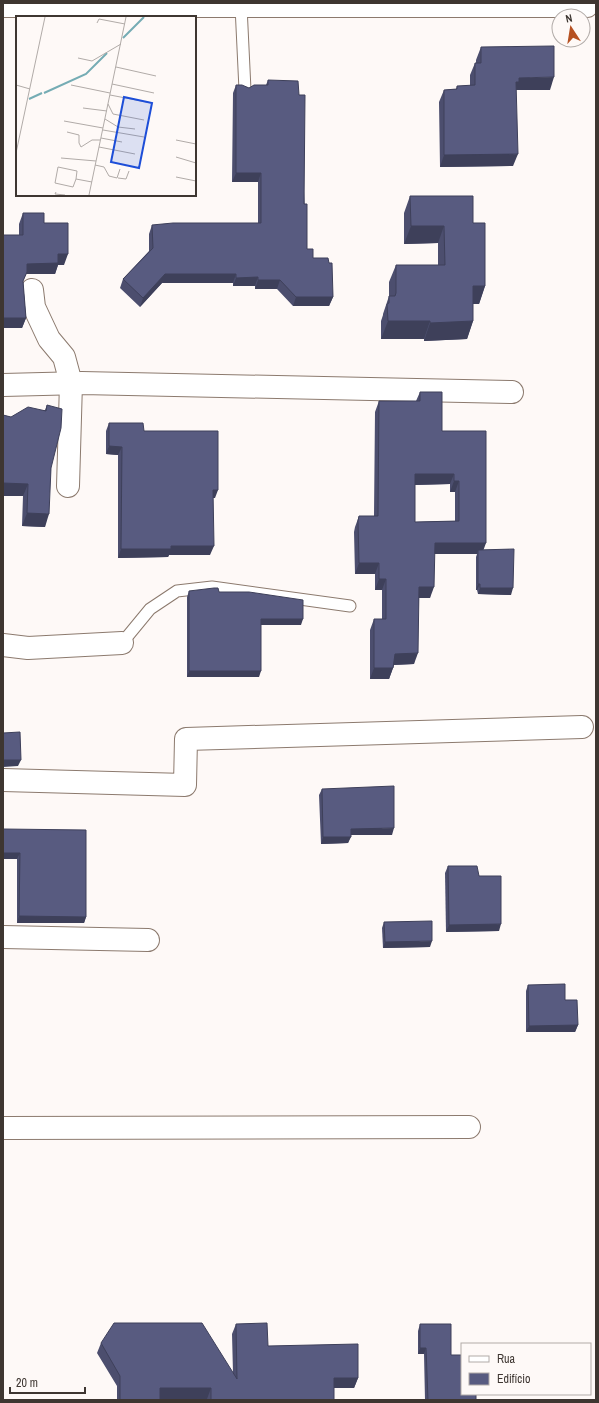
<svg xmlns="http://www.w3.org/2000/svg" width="599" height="1403" viewBox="0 0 599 1403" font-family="'Archivo Narrow',sans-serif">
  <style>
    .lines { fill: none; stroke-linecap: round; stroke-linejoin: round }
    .lane-casing { stroke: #8c7a6e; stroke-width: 13 }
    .street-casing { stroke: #8c7a6e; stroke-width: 24 }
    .lane { stroke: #fff; stroke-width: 11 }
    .street { stroke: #fff; stroke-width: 22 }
    .wall { fill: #4c4e6e; fill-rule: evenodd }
    .shaded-wall { fill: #3e405a }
    .building { fill: #585b80; stroke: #3e405a; fill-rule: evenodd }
    .inset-river { fill: none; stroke: #75acb4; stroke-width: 2 }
    .inset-road { fill: none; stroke: #b1aba8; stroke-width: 1 }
    .view { fill: #1d4ed8; fill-opacity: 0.15; stroke: #1d4ed8; stroke-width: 2 }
    .inset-edge { fill: none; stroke: #3e3631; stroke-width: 2 }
  </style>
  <rect width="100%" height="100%" fill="#fef9f7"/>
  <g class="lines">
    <defs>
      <g id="lane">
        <polyline points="241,6 245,90"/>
        <polyline points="122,643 150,609 177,591 212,587 350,606"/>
      </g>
      <g id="street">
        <polyline points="3,6 587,6"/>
        <polyline points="32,290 34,307 49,339 64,357 71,383 68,486"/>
        <polyline points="3,385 82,383 512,392"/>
        <polyline points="3,645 28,648 122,643"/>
        <polyline points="3,780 185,785 186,739 582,727"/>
        <polyline points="3,937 148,940"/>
        <polyline points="3,1128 469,1127"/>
      </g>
    </defs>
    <!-- lane casing -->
    <use href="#lane" class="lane-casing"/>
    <!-- street casing -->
    <use href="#street" class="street-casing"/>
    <!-- lane -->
    <use href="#lane" class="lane"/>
    <!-- street -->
    <use href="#street" class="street"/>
  </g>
  <!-- wall -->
  <g class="wall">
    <polygon points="481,47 550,90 516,90 513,166 440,167 439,102 444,90 456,89 457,86 470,86 470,75 475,63 476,63 476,60"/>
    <polygon points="268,80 299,95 307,249 313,258 329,263 333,297 329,306 293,306 277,289 255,289 255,286 233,286 233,283 162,283 140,307 120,288 123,279 149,251 149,234 152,225 258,223 258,182 232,182 233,93 236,85 249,88 266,85"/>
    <polygon points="410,196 473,223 485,286 479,304 473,304 473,321 467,339 424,341 424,339 381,339 381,321 383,315 383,314 389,296 389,282 396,265 438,265 438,243 404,244 404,213"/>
    <polygon points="23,213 44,223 64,265 58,265 55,274 26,274 23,281 26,318 22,328 3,328 3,235 19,235 19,224"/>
    <path d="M420,392l22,39 41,119 28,45 -33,-1 -1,-4h-1v-33l1,-3h-43l-4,44h-11l-5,66 -20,1 -1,3 -4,11h-19v-49l4,-11h8v-29h-7v-16h-20l-1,-42 1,-5 4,-11h15l1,-104 4,-11h37zM450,484v8h5v29l-40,1v-37z"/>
    <polygon points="47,405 51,468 45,527 22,526 23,496 3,496 3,415 11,417 45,410"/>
    <polygon points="109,423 144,431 215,498 213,498 210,555 169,555 168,557 118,558 118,455 106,454 106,431"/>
    <polygon points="189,591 219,592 301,625 261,625 259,677 187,677 187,597"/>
    <polygon points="322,789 392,835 351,835 348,843 321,844 319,795"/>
    <polygon points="3,829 86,917 84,923 17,923 17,859"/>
    <polygon points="448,866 479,876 499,931 446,932 445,873"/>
    <polygon points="384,922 430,947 383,948 382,928"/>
    <polygon points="528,985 565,1000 578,1025 575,1032 526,1032 526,991"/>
    <polygon points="236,1324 268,1346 358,1378 354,1388 334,1388 334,1400 207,1400 207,1399 160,1399 160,1400 117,1400 117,1386 97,1353 101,1343 233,1373 232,1334"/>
    <polygon points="420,1324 451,1355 476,1400 425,1400 424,1354 418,1354 418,1331"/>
  </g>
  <!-- shaded-wall -->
  <g class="shaded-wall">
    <polygon points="554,77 550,90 516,90 516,82 519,78"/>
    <polygon points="518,154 513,166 440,167 444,155"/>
    <polygon points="236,173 261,173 258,182 232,182"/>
    <polygon points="411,226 444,226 438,243 404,244"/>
    <polygon points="58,254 68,254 64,265 58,265 55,274 23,274 27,264"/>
    <polygon points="165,274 236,274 233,283 162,283 140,307 143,298"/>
    <polygon points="258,277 255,286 233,286 236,278"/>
    <polygon points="258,280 280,280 277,289 255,289"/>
    <polygon points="473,286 485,286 479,304 467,304"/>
    <polygon points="296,297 333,297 329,306 293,306"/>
    <polygon points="3,318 26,318 22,328 3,328"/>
    <polygon points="388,321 430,321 424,339 381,339"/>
    <polygon points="473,321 467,339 424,341 430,323"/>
    <polygon points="109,446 122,447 118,455 106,454"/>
    <polygon points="415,474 454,474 450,484 411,485"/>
    <polygon points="454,481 459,481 455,492 450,492"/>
    <polygon points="3,483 28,484 23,496 3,496"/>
    <polygon points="213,490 218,490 215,498 210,498"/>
    <polygon points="27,513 49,514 45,527 22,526"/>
    <polygon points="435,543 486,543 482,554 478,550 477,554 431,554"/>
    <polygon points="171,546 214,546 210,555 169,555 168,557 118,558 121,549"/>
    <polygon points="359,563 379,563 375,574 355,574"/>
    <polygon points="379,579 386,579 382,590 375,590"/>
    <polygon points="478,584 480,584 477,590 476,590"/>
    <polygon points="419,587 434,587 430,598 415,598"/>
    <polygon points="480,588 513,588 511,595 478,594"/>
    <polygon points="261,619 303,619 301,625 259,625"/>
    <polygon points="418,653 414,664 391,665 395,654"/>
    <polygon points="374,668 393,668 389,679 370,679"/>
    <polygon points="189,671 261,671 259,677 187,677"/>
    <polygon points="3,760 21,760 18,766 3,767"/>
    <polygon points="394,828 392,835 349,835 351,829"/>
    <polygon points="323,837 351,837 348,843 321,844"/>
    <polygon points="3,853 20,853 17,859 3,859"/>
    <polygon points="19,916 86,917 84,923 17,923"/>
    <polygon points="501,924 499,931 446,932 449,925"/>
    <polygon points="432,941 430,947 383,948 385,942"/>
    <polygon points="578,1025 575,1032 526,1032 529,1026"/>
    <polygon points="420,1348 426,1348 424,1354 418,1354"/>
    <polygon points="334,1378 358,1378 354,1388 330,1388"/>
    <polygon points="160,1388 211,1388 207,1399 156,1399"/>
  </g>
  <!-- building -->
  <g class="building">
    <polygon points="554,46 554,77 519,78 519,82 516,82 518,154 444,155 444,90 457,89 457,86 475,85 475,63 481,63 481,47"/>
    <polygon points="268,80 298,81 299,95 305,95 304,204 307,204 307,249 313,249 313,258 328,258 329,263 332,263 333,297 296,297 280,280 258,280 258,277 236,278 236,274 165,274 143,298 123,279 153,248 152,225 173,223 261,223 261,173 236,173 236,85 242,85 249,88 254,85 268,85"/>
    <polygon points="410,196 473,196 473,223 485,223 485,286 473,286 473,321 430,323 430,321 388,321 387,304 389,303 389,296 395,296 396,293 396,265 445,265 444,226 411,226"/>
    <polygon points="23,213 44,213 44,223 68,223 68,254 58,254 58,263 27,264 27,272 23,281 26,318 3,318 3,235 23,235"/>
    <path d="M420,392h22v39h44v112h-51l-1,44h-15l-1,66 -23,1 -2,14h-19v-49h12v-40h-7v-16h-20l-1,-42 1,-5h19l1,-115h41zM415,474h39v7h5v40l-44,1z"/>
    <polygon points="47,405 62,409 61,428 51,468 49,514 27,513 28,484 3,483 3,415 11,417 28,407 46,411"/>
    <polygon points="109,423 143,423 144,431 218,431 218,490 213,490 214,546 171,546 171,549 121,549 122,447 109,446"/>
    <polygon points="514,549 513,588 480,588 480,584 478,584 478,550"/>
    <polygon points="214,588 218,588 219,592 249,592 303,600 303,619 261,619 261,671 189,671 189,591"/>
    <polygon points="20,732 21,760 3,760 3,733"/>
    <polygon points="394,786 394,828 351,829 351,837 323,837 322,789"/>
    <polygon points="3,829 86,830 86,917 19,916 20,853 3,853"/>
    <polygon points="448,866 477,866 479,876 501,876 501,924 449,925"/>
    <polygon points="432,921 432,941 385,942 384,922"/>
    <polygon points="565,984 565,1000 577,1000 578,1025 529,1026 528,985"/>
    <polygon points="114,1323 202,1323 237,1379 236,1324 267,1323 268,1346 358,1344 358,1378 334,1378 334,1400 211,1400 211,1388 160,1388 160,1400 120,1400 120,1376 101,1343"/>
    <polygon points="420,1324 451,1324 451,1355 462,1355 462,1394 476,1394 476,1400 428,1400 426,1348 420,1348"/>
  </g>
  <!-- overview -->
  <g transform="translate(16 16)">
    <rect width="180" height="180" fill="#fef9f7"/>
    <path class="inset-river" d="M107,22l21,-21M28,77l42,-19 21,-21M13,83l13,-6"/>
    <path class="inset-road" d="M81,7l2,-4 26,5M62,42l14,3 29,-17M100,51l40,9M96,68l42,9M0,69l14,4M55,69l39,8M94,79l42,8M92,88l5,10 31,6M67,92l24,3M89,103l13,8 17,2M48,105l39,7M87,114l41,7M51,116l12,3v8l2,4 11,-7h8M85,122l21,4M160,124l20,4M83,131l36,7M0,137l29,-136M160,141l20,6M45,142l35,3M79,149l9,2 5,9 8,2 3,-9M160,161l20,4M102,162l8,1 3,-8M60,163l-3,8 -18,-4 3,-16 19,4 -1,8 16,3M40,176l-1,2 10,1M73,179l37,-178"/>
    <path class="view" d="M108,81l28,6 -13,65 -28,-6z"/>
    <rect width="180" height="180" class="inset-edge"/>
  </g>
  <!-- border -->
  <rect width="599" height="1403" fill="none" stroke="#3e3631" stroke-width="8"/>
  <!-- legend -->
  <rect x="461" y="1343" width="130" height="52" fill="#fef9f7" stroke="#b1aba8"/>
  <rect x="469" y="1356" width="20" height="6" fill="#ffffff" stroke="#b1aba8"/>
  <text x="497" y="1363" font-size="12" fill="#3e3631">Rua</text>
  <rect x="469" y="1373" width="20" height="12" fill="#585b80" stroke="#b1aba8"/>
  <text x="497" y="1383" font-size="12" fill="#3e3631">Edifício</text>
  <!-- north arrow -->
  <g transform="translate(571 28) rotate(348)"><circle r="19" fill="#fef9f7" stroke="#b1aba8"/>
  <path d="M0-3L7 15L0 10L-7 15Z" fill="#b65122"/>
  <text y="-6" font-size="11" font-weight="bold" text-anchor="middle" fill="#3e3631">N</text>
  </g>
  <!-- scale -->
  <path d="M10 1387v6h75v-6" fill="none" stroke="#3e3631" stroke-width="2"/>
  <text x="16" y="1387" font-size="12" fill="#3e3631" stroke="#fef9f7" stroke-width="3" paint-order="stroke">20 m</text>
</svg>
